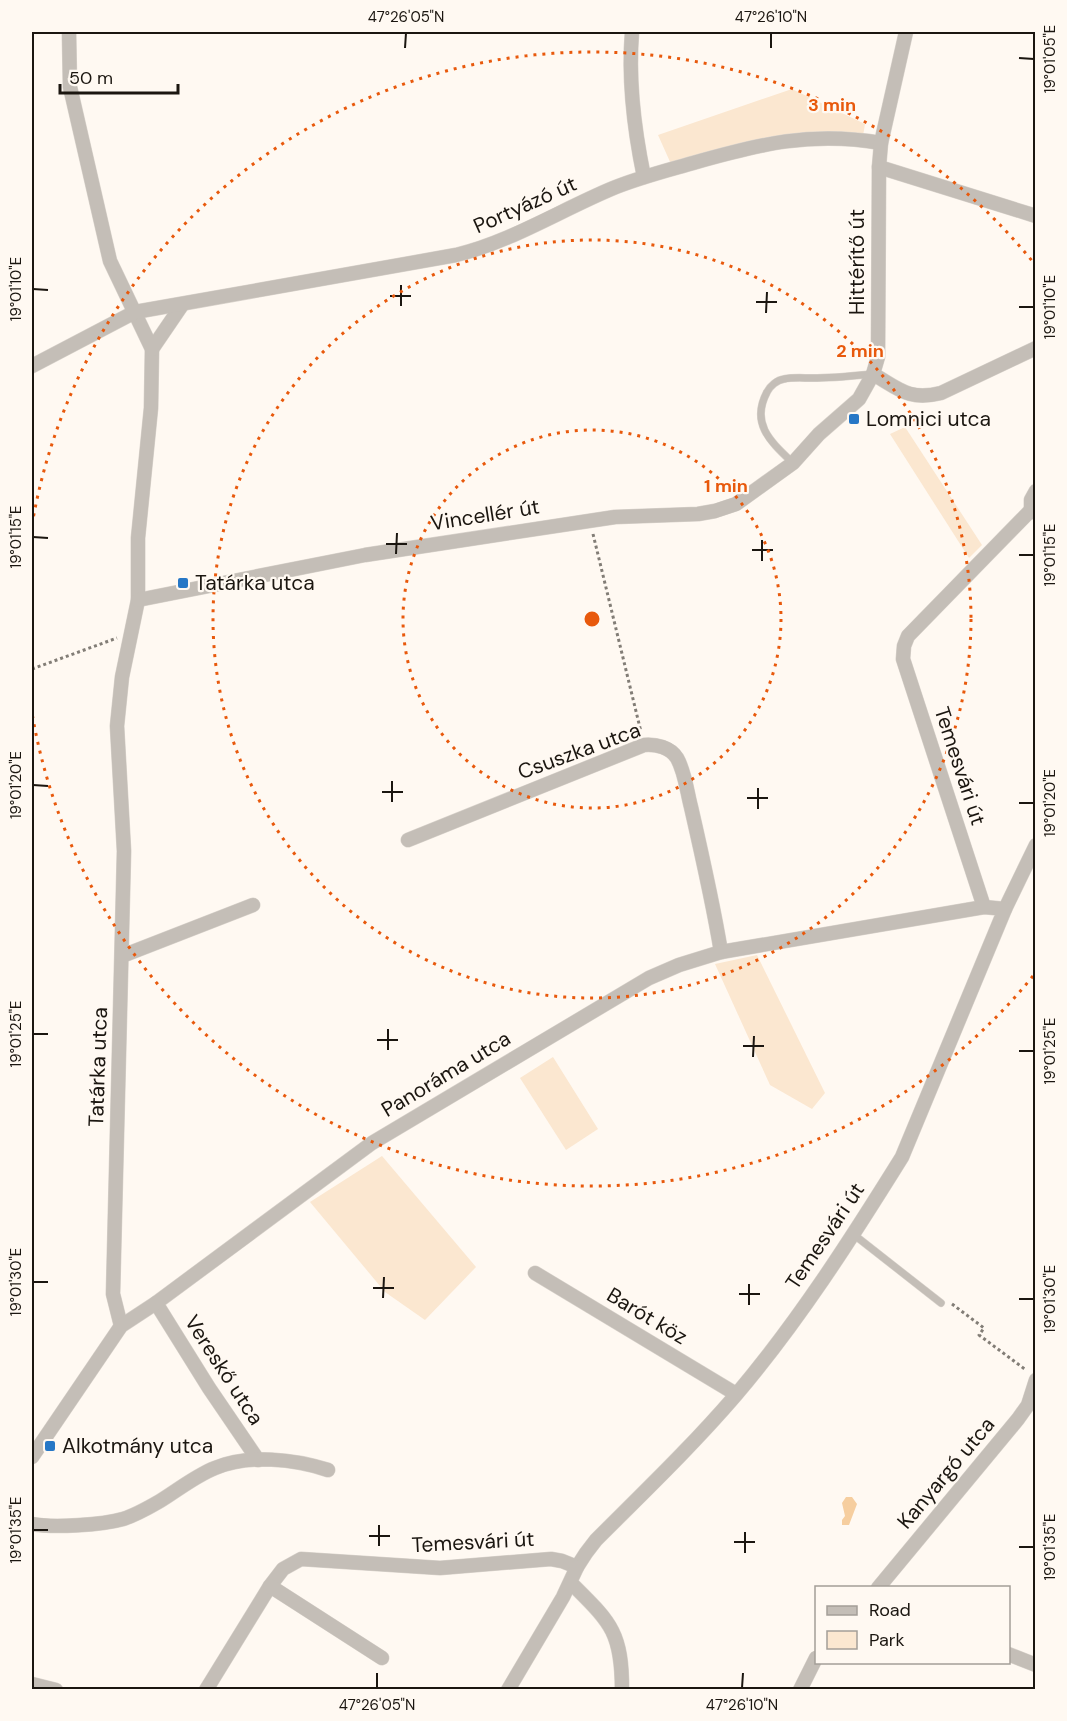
<svg xmlns="http://www.w3.org/2000/svg" width="1067" height="1721" viewBox="0 0 1067 1721" font-family="'DM Sans',sans-serif">
  <style>
    .green { fill: #fbe7d0 }
    .water { fill: #f6ce9f }
    .lines { fill: none; stroke-linecap: round; stroke-linejoin: round }
    .service-casing { stroke: #dbd5ce; stroke-width: 8 }
    .minor-casing { stroke: #dbd5ce; stroke-width: 15 }
    .path { stroke: #827d76; stroke-width: 3; stroke-dasharray: 3 3; stroke-linecap: butt }
    .service { stroke: #c4beb7; stroke-width: 7 }
    .minor { stroke: #c4beb7; stroke-width: 14 }
    .ticks { fill: none; stroke: #1b1610; stroke-width: 2 }
    .ring { fill: none; stroke: #e8590c; stroke-width: 3; stroke-dasharray: 3 6 }
    .poi-dot { fill: #2677c6; stroke: #fff9f2; stroke-width: 2 }
    .labels { text-anchor: middle; stroke-width: 4.5; stroke-linejoin: round; paint-order: stroke }
    .street-label { font-size: 21px; fill: #1b1610; stroke: #fff9f2 }
    .poi-label { font-size: 21px; fill: #1b1610; stroke: #fff9f2; text-anchor: start }
    .centre { fill: #e8590c; stroke: #fff9f2; stroke-width: 3 }
    .ring-label { font-size: 18px; text-anchor: middle; font-weight: bold; fill: #e8590c; stroke: #fff9f2; stroke-width: 4.5; stroke-linejoin: round; paint-order: stroke }
    .neatline { fill: none; stroke: #1b1610; stroke-width: 2 }
    .ticks-label { font-size: 15px; text-anchor: middle; fill: #1b1610 }
  </style>
  <rect width="100%" height="100%" fill="#fff9f2"/>
  <!-- green -->
  <g class="green">
    <polygon points="792,89 865,124 863,136 818,132 744,143 671,164 658,135"/>
    <polygon points="905,427 982,545 969,558 890,434"/>
    <polygon points="757,955 825,1093 812,1109 770,1085 715,964"/>
    <polygon points="553,1057 598,1129 566,1150 520,1078"/>
    <polygon points="382,1156 476,1267 425,1320 385,1292 310,1202"/>
  </g>
  <!-- water -->
  <polygon class="water" points="846,1497 852,1497 857,1504 849,1525 842,1525 842,1520 845,1516 842,1503"/>
  <g class="lines">
    <defs>
      <g id="service">
        <path d="M793,463c-22,-21 -43,-39 -26,-71 3,-6 10,-12 17,-13 9,-2 19,-1 28,-1 21,0 40,-2 61,-4"/>
        <polyline points="853,1234 941,1303"/>
      </g>
      <g id="minor">
        <polyline points="69,32 70,87 110,261 152,349 151,408 138,538 138,600 122,677 117,726 124,851 113,1294 121,1326"/>
        <path d="M632,32c-4,48 2,97 12,145"/>
        <polyline points="879,167 1036,216"/>
        <polyline points="152,349 182,305"/>
        <path d="M32,366l103,-54 321,-57c54,-13 103,-44 155,-66 26,-11 54,-18 82,-26 67,-19 118,-32 188,-20"/>
        <path d="M873,374c26,15 36,27 68,19l95,-45"/>
        <polyline points="1036,491 1031,500 1031,510 1036,513"/>
        <polyline points="138,600 365,555 615,517 698,514 715,511 736,504 793,463 819,434 859,399 873,374 878,357 879,167 881,143 906,32"/>
        <path d="M408,840l236,-95c12,-1 26,2 33,13 8,14 10,34 14,49 11,48 22,96 30,145"/>
        <polyline points="984,907 903,659 904,646 908,636 1031,510"/>
        <polyline points="1005,909 1036,845"/>
        <polyline points="122,956 253,905"/>
        <polyline points="535,1273 736,1394"/>
        <polyline points="156,1303 209,1388 258,1460"/>
        <path d="M32,1457l89,-131 35,-23 216,-160 277,-165 30,-13 42,-13 263,-45 21,2 -103,248c-51,82 -104,165 -167,239 -43,50 -92,97 -139,144l-10,13 -9,14 -15,-6 -11,-2 -111,9 -139,-9 -18,10 -13,17 -64,104"/>
        <path d="M32,1524c21,4 70,1 91,-5 13,-4 25,-11 37,-18 18,-11 35,-25 55,-33 34,-14 79,-9 113,2"/>
        <path d="M571,1583c39,39 51,48 51,107"/>
        <polyline points="270,1586 382,1658"/>
        <polyline points="878,1588 1018,1419 1028,1405 1036,1380"/>
        <polyline points="1008,1654 1036,1665"/>
        <polyline points="32,1684 56,1690"/>
        <polyline points="508,1690 563,1597 577,1567"/>
        <polyline points="800,1690 816,1658"/>
      </g>
    </defs>
    <!-- service casing -->
    <use href="#service" class="service-casing"/>
    <!-- minor casing -->
    <use href="#minor" class="minor-casing"/>
    <!-- path -->
    <g class="path">
      <polyline points="593,534 641,732"/>
      <polyline points="32,669 117,638"/>
      <polyline points="952,1304 984,1328 979,1335 1026,1370"/>
    </g>
    <!-- service -->
    <use href="#service" class="service"/>
    <!-- minor -->
    <use href="#minor" class="minor"/>
  </g>
  <!-- ticks -->
  <path class="ticks" d="M405,48l1,-15M771,48v-15M1019,58l15,1M33,289l15,1M390,296h21M756,302h21M401,306v-21M1019,307h15M766,313l1,-21M33,537l15,1M386,544h21M752,550h21M396,554l1,-21M1019,555h15M762,561v-21M33,785l15,1M382,792h21M747,798h21M392,802v-21M1019,803h15M758,809v-21M33,1034h15M377,1040h21M743,1046h21M388,1050v-21M1019,1051h15M753,1057l1,-21M33,1282h15M373,1288h21M739,1294h21M383,1298l1,-21M1019,1299h15M749,1305v-21M33,1530h15M369,1536h21M734,1542h21M379,1546v-21M1019,1547h15M745,1553v-21M377,1688v-15M742,1688l1,-15"/>
  <!-- distance rings -->
  <g class="ring">
    <circle cx="592" cy="619" r="189"/>
    <circle cx="592" cy="619" r="379"/>
    <path d="M1033 976A568 568 0 0 1 32 713M32 525A568 568 0 0 1 1033 262"/>
  </g>
  <!-- markers -->
  <g class="poi-dot">
    <rect x="848" y="413" width="12" height="12" rx="3"/>
    <rect x="177" y="577" width="12" height="12" rx="3"/>
    <rect x="44" y="1440" width="12" height="12" rx="3"/>
  </g>
  <g class="labels">
    <!-- street labels -->
    <g class="street-label">
      <text transform="translate(525 205) rotate(-24)" y="7">Portyázó út</text>
      <text transform="translate(857 262) rotate(-90)" y="7">Hittérítő út</text>
      <text transform="translate(485 515) rotate(-9)" y="7">Vincellér út</text>
      <text transform="translate(579 751) rotate(-20)" y="7">Csuszka utca</text>
      <text transform="translate(960 766) rotate(72)" y="7">Temesvári út</text>
      <text transform="translate(98 1067) rotate(-88)" y="7">Tatárka utca</text>
      <text transform="translate(446 1074) rotate(-31)" y="7">Panoráma utca</text>
      <text transform="translate(825 1236) rotate(-56)" y="7">Temesvári út</text>
      <text transform="translate(647 1316) rotate(31)" y="7">Barót köz</text>
      <text transform="translate(224 1370) rotate(57)" y="7">Vereskő utca</text>
      <text transform="translate(946 1473) rotate(-50)" y="7">Kanyargó utca</text>
      <text transform="translate(473 1542) rotate(-3)" y="7">Temesvári út</text>
    </g>
    <!-- poi labels -->
    <g class="poi-label">
      <text x="866" y="426">Lomnici utca</text>
      <text x="195" y="590">Tatárka utca</text>
      <text x="62" y="1453">Alkotmány utca</text>
    </g>
  </g>
  <circle cx="592" cy="619" r="9" class="centre"/>
  <g class="ring-label">
    <text x="832" y="111">3 min</text>
    <text x="860" y="357">2 min</text>
    <text x="726" y="492">1 min</text>
  </g>
  <!-- border -->
  <rect width="1067" height="1721" fill="none" stroke="#fff9f2" stroke-width="66"/>
  <!-- legend -->
  <rect x="815" y="1586" width="195" height="78" fill="#fff9f2" stroke="#a49e98" stroke-width="1.5"/>
  <rect x="827" y="1606" width="30" height="9" fill="#c4beb7" stroke="#a49e98" stroke-width="1.5"/>
  <text x="869" y="1616" font-size="18" fill="#1b1610">Road</text>
  <rect x="827" y="1631" width="30" height="18" fill="#fbe7d0" stroke="#a49e98" stroke-width="1.5"/>
  <text x="869" y="1646" font-size="18" fill="#1b1610">Park</text>
  <!-- scale -->
  <path d="M60 84v9h118v-9" fill="none" stroke="#1b1610" stroke-width="3"/>
  <text x="69" y="84" font-size="18" fill="#1b1610" stroke="#fff9f2" stroke-width="4.5" paint-order="stroke">50 m</text>
  <rect x="33" y="33" width="1001" height="1655" class="neatline"/>
  <g class="ticks-label">
    <text x="406" y="22">47°26'05"N</text>
    <text x="771" y="22">47°26'10"N</text>
    <text transform="translate(1050 59) rotate(-90)" y="5">19°01'05"E</text>
    <text transform="translate(16 289) rotate(-90)" y="5">19°01'10"E</text>
    <text transform="translate(1050 307) rotate(-90)" y="5">19°01'10"E</text>
    <text transform="translate(16 537) rotate(-90)" y="5">19°01'15"E</text>
    <text transform="translate(1050 555) rotate(-90)" y="5">19°01'15"E</text>
    <text transform="translate(16 785) rotate(-90)" y="5">19°01'20"E</text>
    <text transform="translate(1050 803) rotate(-90)" y="5">19°01'20"E</text>
    <text transform="translate(16 1034) rotate(-90)" y="5">19°01'25"E</text>
    <text transform="translate(1050 1051) rotate(-90)" y="5">19°01'25"E</text>
    <text transform="translate(16 1282) rotate(-90)" y="5">19°01'30"E</text>
    <text transform="translate(1050 1299) rotate(-90)" y="5">19°01'30"E</text>
    <text transform="translate(16 1530) rotate(-90)" y="5">19°01'35"E</text>
    <text transform="translate(1050 1547) rotate(-90)" y="5">19°01'35"E</text>
    <text x="377" y="1710">47°26'05"N</text>
    <text x="742" y="1710">47°26'10"N</text>
  </g>
</svg>
